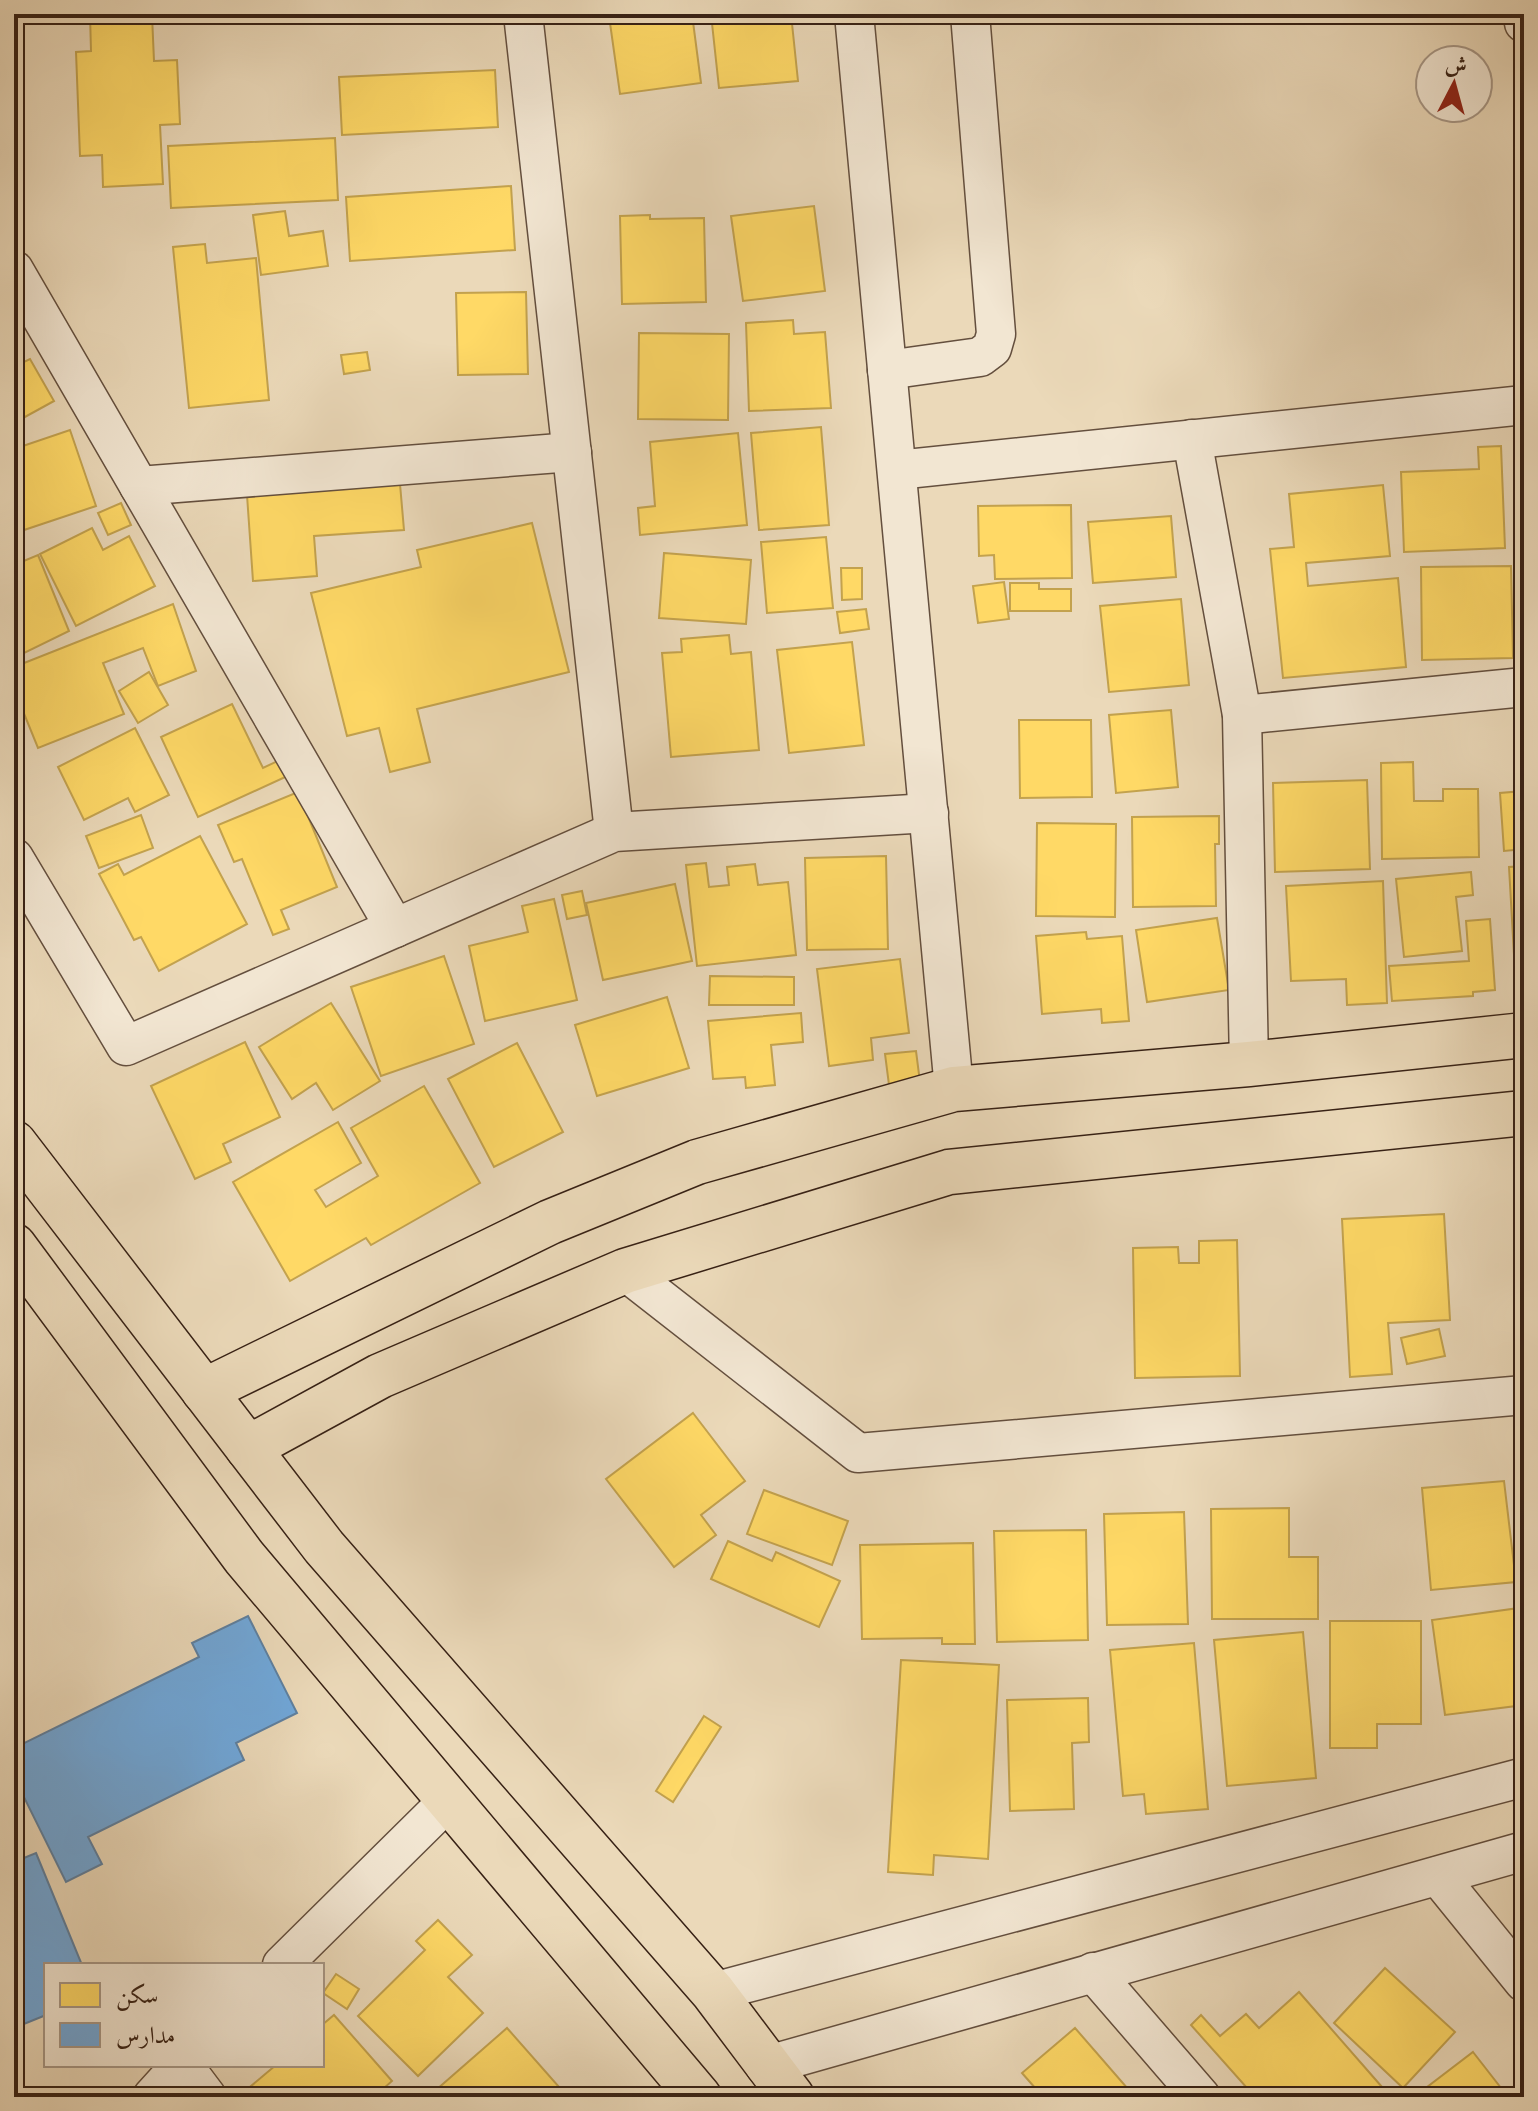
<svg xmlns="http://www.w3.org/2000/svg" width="1538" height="2111" viewBox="0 0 1538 2111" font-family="'EB Garamond',Amiri,serif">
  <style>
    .homes { fill: #ffd966; stroke: #c3a24e; stroke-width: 2 }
    .schools { fill: #6fa8dc; stroke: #5e80a0; stroke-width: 2 }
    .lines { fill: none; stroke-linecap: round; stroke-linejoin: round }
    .minor-casing { stroke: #644f3e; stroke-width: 41 }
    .major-casing { stroke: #372115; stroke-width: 47 }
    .minor { stroke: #f2e6d2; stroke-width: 38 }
    .major { stroke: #ebd9b9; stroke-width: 44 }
  </style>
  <rect width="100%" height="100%" fill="#ebd9b9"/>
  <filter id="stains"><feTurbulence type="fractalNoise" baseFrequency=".0025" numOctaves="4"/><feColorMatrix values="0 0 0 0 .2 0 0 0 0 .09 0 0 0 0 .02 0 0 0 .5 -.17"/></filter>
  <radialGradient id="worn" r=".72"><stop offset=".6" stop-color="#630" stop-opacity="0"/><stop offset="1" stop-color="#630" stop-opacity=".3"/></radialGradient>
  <!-- homes -->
  <g class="homes">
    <polygon points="90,14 182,14 152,15 154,61 177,60 180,124 160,125 163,184 103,187 102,155 80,156 76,52 91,51"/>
    <polygon points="327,14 440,14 328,22"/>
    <polygon points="692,14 701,83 620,94 609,16"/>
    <polygon points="711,14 791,14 798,81 719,88"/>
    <polygon points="495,70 498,127 342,135 339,77"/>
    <polygon points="335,138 338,200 171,208 168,146"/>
    <polygon points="511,186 515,250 350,261 346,197"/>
    <polygon points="814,206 825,291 743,301 731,216"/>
    <polygon points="285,211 289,236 323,231 328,266 261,275 253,215"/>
    <polygon points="650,215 650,219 704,218 706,302 622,304 620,216"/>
    <polygon points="205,244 207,263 256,258 269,400 189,408 173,247"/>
    <polygon points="526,292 528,374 458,375 456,293"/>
    <polygon points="793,320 794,334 825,332 831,408 749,411 746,323"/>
    <polygon points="639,333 729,334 728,420 638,419"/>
    <polygon points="14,344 24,362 30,359 54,401 14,423"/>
    <polygon points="367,352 370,370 344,374 341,355"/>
    <polygon points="821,427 829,525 759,530 751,433"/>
    <polygon points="70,430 96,506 15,533 14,449"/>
    <polygon points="738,433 747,525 640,535 638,508 655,506 650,442"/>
    <polygon points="1524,438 1524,520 1523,520 1514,439"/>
    <polygon points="1501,446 1505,548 1404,552 1401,472 1479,469 1478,447"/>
    <polygon points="400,484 404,530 314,536 317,576 253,581 247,495"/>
    <polygon points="1383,485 1390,556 1306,563 1308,586 1398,578 1406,667 1283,678 1270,549 1294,547 1289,494"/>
    <polygon points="121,503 131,525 108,535 98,513"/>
    <polygon points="1071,505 1072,578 995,579 994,555 979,556 978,506"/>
    <polygon points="1171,516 1176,577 1093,583 1088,522"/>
    <polygon points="532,523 569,672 417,709 430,762 390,772 379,728 347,736 311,593 421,567 417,550"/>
    <polygon points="92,528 103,550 129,536 155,586 76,626 40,554"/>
    <polygon points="826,537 833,608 767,613 761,542"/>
    <polygon points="664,553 751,560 746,624 659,618"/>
    <polygon points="38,555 69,631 14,658 14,565"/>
    <polygon points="1511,566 1513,658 1422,660 1421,567"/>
    <polygon points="841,568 862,568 862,599 842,600"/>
    <polygon points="1004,582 1009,619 978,623 973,586"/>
    <polygon points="1010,583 1039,583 1039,589 1071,589 1071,611 1010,611"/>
    <polygon points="1181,599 1189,685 1109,692 1100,606"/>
    <polygon points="173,604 196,671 158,686 143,648 103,663 124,714 38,748 14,689 14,667"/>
    <polygon points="866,609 869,629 840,633 837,612"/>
    <polygon points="729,635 731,654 751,652 759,750 671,757 662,653 682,652 681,639"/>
    <polygon points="1524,635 1524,652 1516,640"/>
    <polygon points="852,642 864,745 789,753 777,650"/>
    <polygon points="149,672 168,705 138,723 119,691"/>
    <polygon points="232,704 263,768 286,757 294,773 198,817 161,737"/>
    <polygon points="1171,710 1178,787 1116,793 1109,715"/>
    <polygon points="1019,720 1091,720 1092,797 1020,798"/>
    <polygon points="135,728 169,795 135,812 128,798 84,820 58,767"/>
    <polygon points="1413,762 1414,801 1443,801 1443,789 1478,789 1479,857 1382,859 1381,763"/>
    <polygon points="1521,771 1524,771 1524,849 1504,851 1500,793 1523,791"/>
    <polygon points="1367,780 1370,869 1275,872 1273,783"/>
    <polygon points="298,792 337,887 281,910 289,929 273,935 242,859 234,862 218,825"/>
    <polygon points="141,815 153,848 99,868 86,836"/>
    <polygon points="1219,816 1219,844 1215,844 1216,906 1133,907 1132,817"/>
    <polygon points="1037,823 1116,824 1115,917 1036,916"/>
    <polygon points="200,836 247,924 159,971 141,937 134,940 99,874 118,864 124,875"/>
    <polygon points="886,856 888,949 807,950 805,858"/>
    <polygon points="706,863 709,887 729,885 727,867 755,864 758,885 788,882 796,955 697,966 686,865"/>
    <polygon points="1524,866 1524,954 1514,955 1509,867"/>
    <polygon points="1471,872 1473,895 1456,897 1462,951 1404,957 1396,879"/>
    <polygon points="1383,881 1387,1003 1347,1005 1346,979 1291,981 1286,886"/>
    <polygon points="675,884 692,961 603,980 586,903"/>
    <polygon points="582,891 587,915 567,919 562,895"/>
    <polygon points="554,899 577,1000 485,1021 469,946 528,932 522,906"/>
    <polygon points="1217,918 1229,990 1147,1002 1136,930"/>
    <polygon points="1490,919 1495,990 1473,992 1473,996 1392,1001 1389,966 1469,961 1466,921"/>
    <polygon points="1086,932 1087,939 1122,936 1129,1021 1102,1023 1101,1009 1042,1014 1036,936"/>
    <polygon points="444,956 474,1044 381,1076 351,987"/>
    <polygon points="900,959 909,1033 871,1038 873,1060 829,1066 817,969"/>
    <polygon points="710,976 794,977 794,1005 709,1005"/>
    <polygon points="667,997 689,1068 597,1096 575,1025"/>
    <polygon points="331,1003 380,1081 333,1110 316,1083 292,1099 259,1047"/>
    <polygon points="801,1013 803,1042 771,1045 775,1085 746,1088 745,1077 713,1079 708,1021"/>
    <polygon points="245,1042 280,1117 223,1144 231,1162 195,1179 151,1086"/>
    <polygon points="517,1043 563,1132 494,1167 448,1079"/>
    <polygon points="916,1051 920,1082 889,1085 885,1054"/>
    <polygon points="424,1086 480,1183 371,1245 366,1238 290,1281 233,1182 338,1122 361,1163 315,1190 326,1207 378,1176 351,1128"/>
    <polygon points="1444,1214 1450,1320 1388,1323 1392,1374 1350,1377 1342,1219"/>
    <polygon points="1237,1240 1240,1376 1135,1378 1133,1248 1178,1247 1179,1263 1199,1263 1199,1241"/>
    <polygon points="1439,1329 1445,1356 1407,1364 1401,1338"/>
    <polygon points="693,1413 745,1481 701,1515 716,1535 674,1567 606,1479"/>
    <polygon points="1504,1481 1516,1582 1431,1590 1422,1488"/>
    <polygon points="764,1490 848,1521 832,1565 747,1534"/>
    <polygon points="1289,1508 1289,1557 1318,1557 1318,1619 1212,1619 1211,1509"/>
    <polygon points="1184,1512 1188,1624 1107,1625 1104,1514"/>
    <polygon points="1086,1530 1088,1640 997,1642 994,1531"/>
    <polygon points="728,1541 772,1561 776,1552 840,1581 819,1627 711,1579"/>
    <polygon points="973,1543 975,1644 942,1644 942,1638 862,1639 860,1545"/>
    <polygon points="1519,1608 1524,1644 1524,1705 1445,1715 1432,1620"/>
    <polygon points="1330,1621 1421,1621 1421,1724 1377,1724 1377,1748 1330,1748"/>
    <polygon points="1303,1632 1316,1778 1227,1786 1214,1640"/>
    <polygon points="1194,1643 1208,1809 1146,1814 1144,1794 1123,1796 1110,1650"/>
    <polygon points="901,1660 999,1665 988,1859 934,1855 933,1875 888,1872"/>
    <polygon points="1088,1698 1089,1742 1072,1743 1074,1809 1010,1811 1007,1700"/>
    <polygon points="704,1716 721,1727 673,1802 656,1791"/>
    <polygon points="438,1920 472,1955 448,1977 483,2013 418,2076 358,2016 425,1950 416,1941"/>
    <polygon points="1385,1968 1455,2032 1403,2088 1334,2023"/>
    <polygon points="336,1974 359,1989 347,2009 323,1993"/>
    <polygon points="1299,1992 1382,2087 1370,2097 1255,2097 1191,2025 1201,2015 1220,2036 1246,2014 1259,2028"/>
    <polygon points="334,2015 392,2081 374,2097 248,2097 244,2092 276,2065 322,2065 322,2025"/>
    <polygon points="507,2028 567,2096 428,2097"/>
    <polygon points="1075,2028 1135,2097 1043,2097 1022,2073"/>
    <polygon points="1473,2052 1508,2097 1414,2097"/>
  </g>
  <!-- schools -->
  <g class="schools">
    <polygon points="248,1616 297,1713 236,1743 244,1760 88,1837 102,1864 66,1882 14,1777 14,1748 199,1657 192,1643"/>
    <polygon points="36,1853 82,1965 46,1965 46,2015 14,2028 14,1862"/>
  </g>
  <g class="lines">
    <defs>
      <g id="minor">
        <polyline points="523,14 614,832"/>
        <polyline points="854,14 954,1089"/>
        <polyline points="1523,14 1524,23"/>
        <polyline points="14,270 395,928"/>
        <polyline points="887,370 980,357 992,348 996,334 970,14"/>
        <polyline points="1192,439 1242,715 1249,1064"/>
        <polyline points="897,470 1524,405"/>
        <polyline points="139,486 572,452"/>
        <polyline points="1242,715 1524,687"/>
        <polyline points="14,858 126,1046 614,832 929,813"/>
        <polyline points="625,1271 858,1453 1524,1395"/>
        <polyline points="1438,1876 1524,1982"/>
        <polyline points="282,1965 449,1800"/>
        <polyline points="1093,1972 1201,2097"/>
        <polyline points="713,1992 1524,1777"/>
        <polyline points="183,2065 207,2097"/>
        <polyline points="765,2066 1524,1851"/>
        <polyline points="152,2097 181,2065"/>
      </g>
      <g id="major">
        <polyline points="14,1143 324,1547 713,1992 792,2097"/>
        <polyline points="14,1246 244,1557 699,2097"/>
        <polyline points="204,1391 550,1222 697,1162 954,1089 1249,1064 1524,1035"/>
        <polyline points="248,1448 380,1376 625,1271 949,1172 1524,1113"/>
      </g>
    </defs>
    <!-- minor casing -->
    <use href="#minor" class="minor-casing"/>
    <!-- major casing -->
    <use href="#major" class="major-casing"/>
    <!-- minor -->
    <use href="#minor" class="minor"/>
    <!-- major -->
    <use href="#major" class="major"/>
  </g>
  <!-- margin -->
  <rect width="1538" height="2111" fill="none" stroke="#ebd9b9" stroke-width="48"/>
  <rect x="16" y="16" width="1506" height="2079" fill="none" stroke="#372115" stroke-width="4"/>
  <rect x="24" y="24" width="1490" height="2063" fill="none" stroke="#372115" stroke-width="2"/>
  <!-- legend -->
  <rect x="44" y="1963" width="280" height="104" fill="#f2e6d2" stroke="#a79786" stroke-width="2"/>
  <rect x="60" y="1983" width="40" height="24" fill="#ffd966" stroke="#a79786" stroke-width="2"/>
  <text x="116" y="2003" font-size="24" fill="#372115">سكن</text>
  <rect x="60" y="2023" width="40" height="24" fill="#6fa8dc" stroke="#a79786" stroke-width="2"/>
  <text x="116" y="2043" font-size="24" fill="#372115">مدارس</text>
  <!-- north arrow -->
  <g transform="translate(1454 84) rotate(6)"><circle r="38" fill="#f2e6d2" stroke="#a79786" stroke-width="2"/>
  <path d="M0-6L14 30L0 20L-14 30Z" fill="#8f2418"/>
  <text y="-12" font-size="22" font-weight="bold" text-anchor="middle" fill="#372115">ش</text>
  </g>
  <rect width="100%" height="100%" filter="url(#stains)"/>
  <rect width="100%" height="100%" fill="url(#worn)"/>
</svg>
